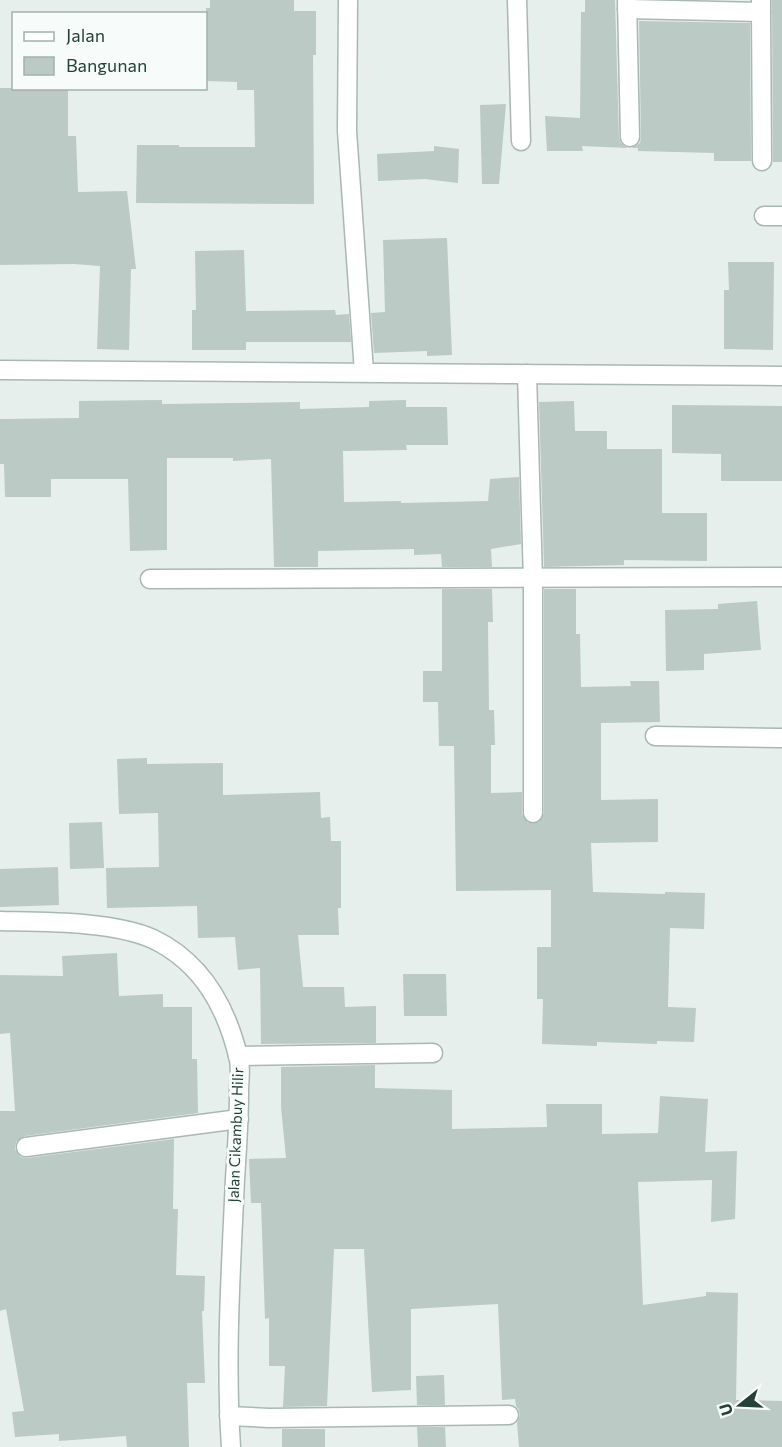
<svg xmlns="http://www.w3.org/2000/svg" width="782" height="1447" viewBox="0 0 782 1447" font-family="Commissioner,sans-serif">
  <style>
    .building { fill: #bbcac4 }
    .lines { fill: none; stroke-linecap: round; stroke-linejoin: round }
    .minor-casing { stroke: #a8b8b2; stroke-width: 21 }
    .tertiary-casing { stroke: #a8b8b2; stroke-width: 21 }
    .minor { stroke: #fff; stroke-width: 18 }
    .tertiary { stroke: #fff; stroke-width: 18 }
    .labels { text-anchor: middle; stroke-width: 6; stroke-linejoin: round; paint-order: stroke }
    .street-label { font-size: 15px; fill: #24423a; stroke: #f7fbf9 }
  </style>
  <rect width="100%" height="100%" fill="#e6efeb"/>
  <!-- building -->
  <g class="building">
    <polygon points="210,0 294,0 294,11 316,11 316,55 313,55 314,204 136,203 137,145 179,145 179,147 255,147 254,90 237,90 237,82 206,81 206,8 210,8"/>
    <polygon points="585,0 615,0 619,137 621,143 627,148 582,146 583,151 547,151 545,116 580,118 581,12 585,12"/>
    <polygon points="772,0 782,0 782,162 773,162"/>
    <polygon points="639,21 750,23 751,161 714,161 714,153 638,151 638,148 632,148 640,143 641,137"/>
    <polygon points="0,88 68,88 68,136 76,136 78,192 127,191 136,269 131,269 129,350 97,349 100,266 74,264 0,265"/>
    <polygon points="506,104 499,184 482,184 480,105"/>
    <polygon points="434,146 459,149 458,183 425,179 378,181 377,154 434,151"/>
    <polygon points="447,238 452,355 427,356 427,351 374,353 371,313 385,312 383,240"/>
    <polygon points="244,250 246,311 335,310 336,315 349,314 351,342 246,342 246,350 192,350 192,310 196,310 195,251"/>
    <polygon points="728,262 774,262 773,350 724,349 724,290 729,290"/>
    <polygon points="162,400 162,404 300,402 300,409 369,407 369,401 406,400 406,407 447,407 448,445 406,445 407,450 343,451 344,502 401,501 401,503 488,501 490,479 519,477 521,544 491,549 492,567 442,567 441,554 414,555 414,549 318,551 318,567 274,567 271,459 233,461 233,458 167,458 167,550 130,551 128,479 51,479 51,497 5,497 4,464 0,464 0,419 79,418 79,401"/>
    <polygon points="574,401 575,431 607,431 607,449 662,449 662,513 707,513 707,561 624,560 624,565 544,567 539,402"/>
    <polygon points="672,405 782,406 782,481 721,481 721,454 672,453"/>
    <polygon points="442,589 492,589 493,622 488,622 489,710 494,710 495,745 491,745 491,793 522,792 522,814 528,823 539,822 544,813 544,589 576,589 576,634 580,634 581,687 631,686 630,681 659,681 660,722 601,723 601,800 658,799 658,842 591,843 593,892 665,894 665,892 705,893 704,929 670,928 668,1007 696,1008 694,1042 657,1041 657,1044 597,1042 597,1046 542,1044 543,999 537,999 537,947 551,947 551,890 456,891 454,746 439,746 438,702 423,702 423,671 442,671"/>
    <polygon points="757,601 761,650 704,654 704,670 666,671 665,610 718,609 718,604"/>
    <polygon points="147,758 147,764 223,763 223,795 320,792 321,818 330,817 331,841 341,841 341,908 338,908 339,935 298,935 303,987 344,987 345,1007 376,1006 376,1043 261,1044 260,968 238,970 235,937 198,938 197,906 107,908 106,868 159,867 158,813 119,814 117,759"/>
    <polygon points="102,822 104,868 70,869 69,823"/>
    <polygon points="58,867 59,905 0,907 0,869"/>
    <polygon points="117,953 119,996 163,994 163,1007 192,1007 192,1059 197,1059 198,1113 25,1136 16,1142 15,1149 21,1157 27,1158 174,1139 173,1209 178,1209 176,1275 205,1276 204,1311 202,1311 205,1383 187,1383 189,1447 127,1447 126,1436 59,1441 59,1434 15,1437 12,1412 24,1411 6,1309 0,1311 0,1111 15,1111 10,1033 0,1034 0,975 63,976 62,956"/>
    <polygon points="403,974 446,974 447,1016 404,1016"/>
    <polygon points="375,1065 375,1088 452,1090 452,1129 547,1127 546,1104 602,1104 602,1134 658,1133 660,1096 708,1099 705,1152 737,1151 735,1219 711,1222 712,1180 638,1182 643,1305 706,1296 706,1292 738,1293 736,1400 782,1401 782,1447 519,1447 517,1423 520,1415 519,1410 516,1406 515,1399 502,1400 498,1304 411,1309 411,1390 372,1392 364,1249 334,1249 327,1406 283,1407 285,1366 269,1366 269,1318 265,1319 261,1203 251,1203 249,1159 286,1158 281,1107 281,1067"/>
    <polygon points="444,1375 445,1405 417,1405 416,1376"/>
    <polygon points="417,1427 445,1427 446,1447 418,1447"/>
    <rect x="282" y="1429" width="43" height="18"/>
  </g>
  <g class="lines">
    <defs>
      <g id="minor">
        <polyline points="348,0 347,131 364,372"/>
        <polyline points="517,0 521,141"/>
        <polyline points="627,0 630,137"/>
        <polyline points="627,9 761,12 761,1"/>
        <polyline points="761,12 762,161"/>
        <polyline points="764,216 782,216"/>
        <polyline points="0,370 782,376"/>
        <polyline points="527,374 533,580 533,813"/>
        <polyline points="150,579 782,577"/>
        <polyline points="655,736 782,738"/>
        <polyline points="238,1056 433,1053"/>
        <polyline points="26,1147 239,1119"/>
        <polyline points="229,1416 269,1418 509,1415"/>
      </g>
      <path id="tertiary" d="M0,921c43,1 114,0 153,18 50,24 74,69 86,121 2,10 0,22 0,32 0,29 -2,58 -4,87 -4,89 -10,179 -4,268"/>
    </defs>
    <!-- minor casing -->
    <use href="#minor" class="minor-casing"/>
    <!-- tertiary casing -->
    <use href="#tertiary" class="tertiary-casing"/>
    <!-- minor -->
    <use href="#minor" class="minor"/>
    <!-- tertiary -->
    <use href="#tertiary" class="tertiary"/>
  </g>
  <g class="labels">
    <!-- street labels -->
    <g class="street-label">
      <text transform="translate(236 1135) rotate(-88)" y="5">Jalan Cikambuy Hilir</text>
    </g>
  </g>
  <!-- legend -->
  <rect x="12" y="12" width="195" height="78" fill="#f7fbf9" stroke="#a3b1ad" stroke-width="1.5"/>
  <rect x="24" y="32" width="30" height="9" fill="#ffffff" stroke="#a3b1ad" stroke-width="1.5"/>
  <text x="66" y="42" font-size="18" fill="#24423a">Jalan</text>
  <rect x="24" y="57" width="30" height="18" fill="#bbcac4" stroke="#a3b1ad" stroke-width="1.5"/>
  <text x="66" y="72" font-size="18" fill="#24423a">Bangunan</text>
  <!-- north arrow -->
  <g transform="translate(740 1405) rotate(252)" stroke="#f7fbf9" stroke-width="4.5" paint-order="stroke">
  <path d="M0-4.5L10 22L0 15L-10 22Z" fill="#24423a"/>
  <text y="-9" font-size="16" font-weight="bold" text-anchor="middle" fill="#24423a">U</text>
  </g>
</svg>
